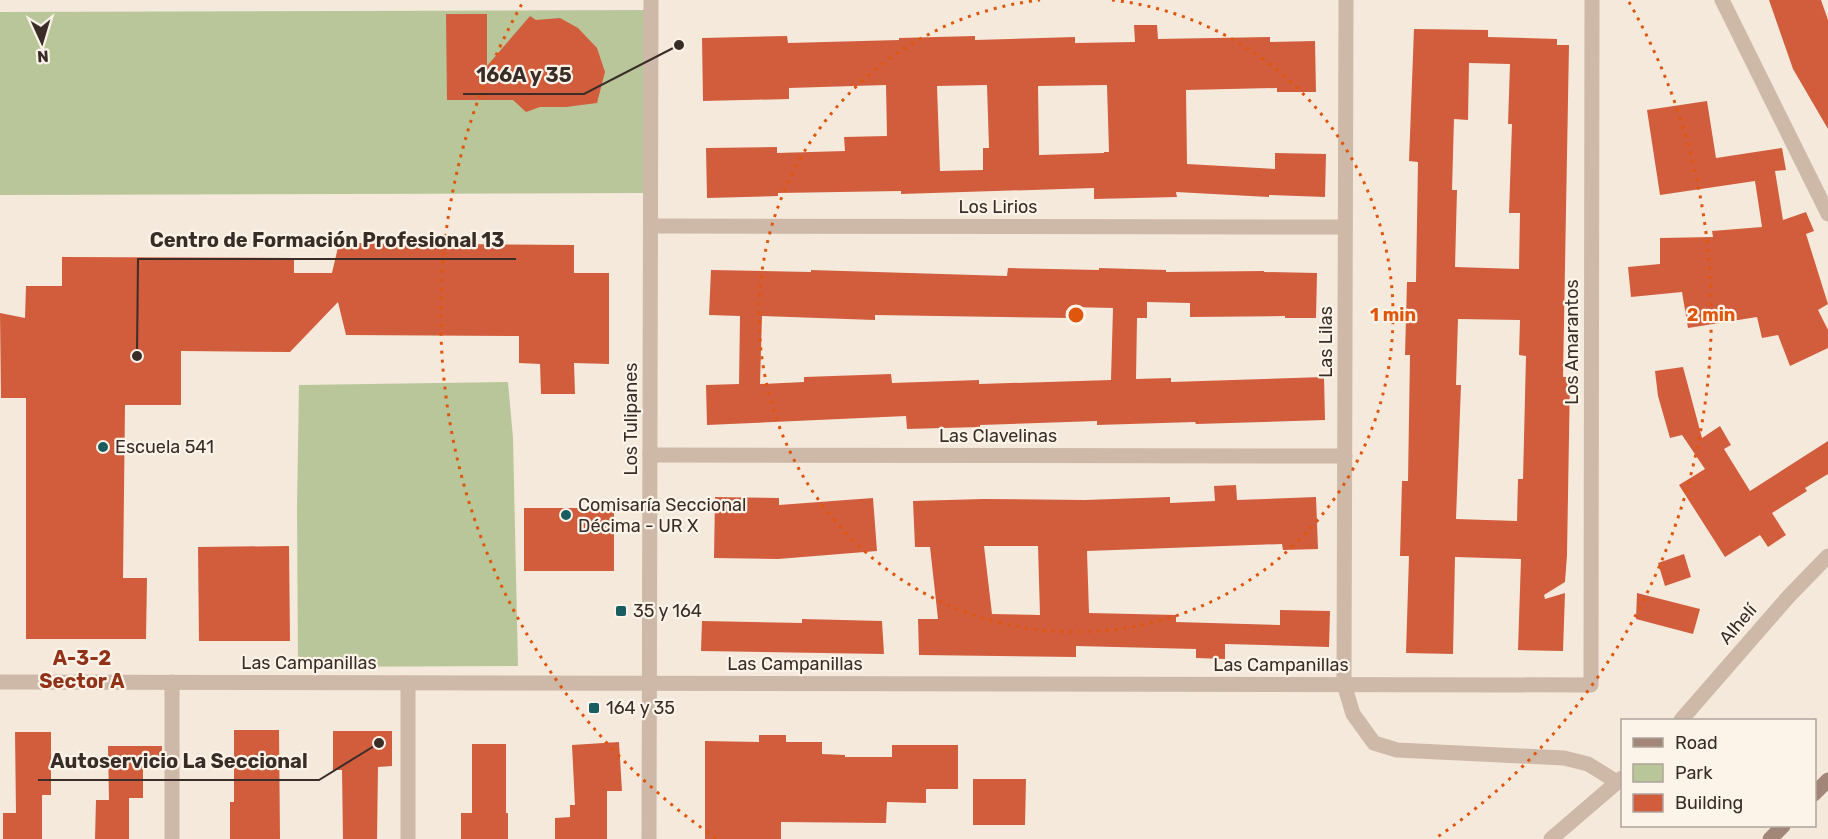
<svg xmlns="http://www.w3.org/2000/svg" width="1828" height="839" viewBox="0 0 1828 839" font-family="Rubik,sans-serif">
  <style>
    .green { fill: #b8c69a }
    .building { fill: #d25d3d; fill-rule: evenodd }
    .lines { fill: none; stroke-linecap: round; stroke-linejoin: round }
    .minor { stroke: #ceb8a7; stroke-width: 15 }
    .secondary { stroke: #a28678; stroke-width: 15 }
    .ring { fill: none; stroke: #df570d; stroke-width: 3; stroke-dasharray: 3 6 }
    .poi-dot { fill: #195d60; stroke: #fcf3e9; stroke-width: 2 }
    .labels { text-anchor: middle; stroke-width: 4.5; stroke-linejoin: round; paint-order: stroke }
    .street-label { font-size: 18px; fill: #3a2d28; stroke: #fcf3e9 }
    .poi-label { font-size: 18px; fill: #3a2d28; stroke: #fcf3e9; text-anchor: start }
    .neighbourhood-label { font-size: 20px; font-weight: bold; fill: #923218; stroke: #fcf3e9 }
    .centre { fill: #df570d; stroke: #fcf3e9; stroke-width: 3 }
    .ring-label { font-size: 18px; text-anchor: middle; font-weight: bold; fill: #df570d; stroke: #fcf3e9; stroke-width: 4.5; stroke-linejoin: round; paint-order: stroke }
    .leader { fill: none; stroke: #3a2d28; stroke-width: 2 }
    .callout-dot { fill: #3a2d28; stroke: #fcf3e9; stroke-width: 2 }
    .callout-label { font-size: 20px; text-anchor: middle; font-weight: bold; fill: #3a2d28; stroke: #fcf3e9; stroke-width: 4.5; stroke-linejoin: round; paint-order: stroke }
  </style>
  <rect width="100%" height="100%" fill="#f5e9dc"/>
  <!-- green -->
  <g class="green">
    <polygon points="646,10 646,193 0,195 0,12"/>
    <polygon points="508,382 513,438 518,666 298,667 297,507 299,385"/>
  </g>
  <!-- building -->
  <g class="building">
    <polygon points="1769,0 1821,0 1828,20 1828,129 1793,69"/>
    <polygon points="446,14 487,14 487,66 530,16 536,20 560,18 578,28 597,48 605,72 597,103 566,107 540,107 526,112 513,100 447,100"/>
    <path d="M1134,25h23l1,14 112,-2v5l45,-1 1,51h-39v-4l-91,2 1,74 88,5v-16l51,1 -1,43 -56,-2v2l-93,-5 1,5 -83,2v-11l-193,6v-3l-123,2v3l-71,2 -1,-50 71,-1v6l68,-2 -1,-14 43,-1 -1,-51 -97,3v11l-86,2 -1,-63 85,-2 1,7 111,-3v-2l76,-2v4l100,-3v6l60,-1zM987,85l2,63h-6v22l-43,1 -3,-85zM1107,85l2,67h-5v1l-65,2 -1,-69z"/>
    <path d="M1414,29l74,1v7l69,2v6h12l-6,332h7l-3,178 -2,27 -21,13 1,4 20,-6 -2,58 -45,-1 3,-91 -66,-2 -2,97 -47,-1 3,-97h-9l2,-75h6l2,-126h-5l2,-73h9l2,-120 -9,-1zM1469,63l41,1 -2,60h4l-3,89h11l-1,56 -64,-2 2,-77h-5l2,-71 14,1zM1458,319l62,1 -1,35 7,1 -3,123h-5l-1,42 -61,-2 5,-134h-5z"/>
    <polygon points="1707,101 1716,158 1782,148 1786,170 1775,171 1783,220 1806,212 1814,231 1806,234 1828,304 1818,310 1828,330 1828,348 1790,366 1778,335 1762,338 1757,317 1688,328 1682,292 1631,297 1628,267 1660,264 1660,238 1713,237 1712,231 1762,227 1755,181 1660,195 1647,110"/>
    <polygon points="339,243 574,245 574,273 609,273 609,364 574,363 575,394 541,394 540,364 519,363 519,336 346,335 338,302 290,352 181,351 181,405 125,405 123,578 147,578 146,639 26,639 26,398 1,398 0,313 25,318 26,286 62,286 62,257 294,258 294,273 332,273"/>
    <path d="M1008,268l91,2v-2l67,2v2l98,-1v1l53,1 -1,45h-31v-2l-95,1v-14l-43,-1v16h-10l-1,61 35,-1v4l153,-5 1,43 -129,4 -1,-2 -98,3v-4l-117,4v2l-73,2 -1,-13 -199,9 -1,-40 33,-1 1,-68 -31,-1 2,-45 100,2v-2l196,6zM1071,307l42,1 -2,72 -132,4v-4l-87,3 -1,-9 -87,3v5l-44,2 2,-68 113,4v-5l196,3z"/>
    <polygon points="1683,367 1702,438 1720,426 1731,445 1724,449 1750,491 1828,441 1828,474 1805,488 1807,491 1772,513 1786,535 1768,547 1760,535 1725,557 1679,485 1705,469 1682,435 1670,438 1658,396 1655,371"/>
    <path d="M1236,485l1,15 79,-3 2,52 -35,1 -1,-6 -195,7 2,62 87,2v7l104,3v-15l50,1 -1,36 -104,-3v15l-29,-1v-9l-120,-3v11l-157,-2 -1,-36h20l-8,-72h-15l-2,-46 70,-2 102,1 85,-3v6l45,-2 -1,-15zM984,546h54l2,69 -48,-1z"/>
    <polygon points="715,497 779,498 779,505 873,498 877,551 778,559 714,558"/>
    <rect x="524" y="508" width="90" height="63"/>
    <polygon points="289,546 290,641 199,641 198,547"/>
    <polygon points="1684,554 1691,577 1665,586 1658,563"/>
    <polygon points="1637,593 1700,609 1693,634 1636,619"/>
    <polygon points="802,619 882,621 884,654 701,651 702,621 802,623"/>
    <polygon points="234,730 279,730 280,839 230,839 230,802 234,802"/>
    <polygon points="333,731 392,731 392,766 378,767 377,839 343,839 342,770 333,770"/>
    <polygon points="15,732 51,732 51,795 42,795 42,839 3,839 3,813 16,813"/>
    <polygon points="759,735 786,735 786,742 822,742 822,754 845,755 845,757 892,757 892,745 958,745 958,789 926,789 926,803 887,802 886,823 781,822 781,839 705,839 705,741 759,742"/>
    <polygon points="619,742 622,791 607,791 607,839 555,839 555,818 570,817 570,805 575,805 572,745"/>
    <polygon points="472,744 506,744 506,813 508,813 508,839 461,839 461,813 472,813"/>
    <polygon points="108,746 162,746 162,769 143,769 143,798 129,798 129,839 95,839 96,800 109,800"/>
    <polygon points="973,779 1026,779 1025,825 973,825"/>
  </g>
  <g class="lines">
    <!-- minor -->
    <g class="minor">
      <polyline points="1346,0 1344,684 1353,714 1374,743 1397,750 1564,758 1588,764 1617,782"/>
      <polyline points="1722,0 1828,214"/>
      <polyline points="651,226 1345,227"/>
      <polyline points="650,455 1345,456"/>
      <polyline points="0,682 1591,685 1592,0"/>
      <polyline points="1681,720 1789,596 1828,556"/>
      <polyline points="172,839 172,682"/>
      <polyline points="408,839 408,683"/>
      <polyline points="649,839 651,0"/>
      <polyline points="1551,839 1622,778"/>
    </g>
    <!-- secondary -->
    <g class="secondary">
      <polyline points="1814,794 1828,780"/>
      <polyline points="1770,839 1783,826"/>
    </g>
  </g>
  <!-- distance rings -->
  <g class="ring">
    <path d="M1112 0A317 317 0 1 1 1040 0"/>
    <path d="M716 838A635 635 0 0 1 523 2M1629 2A635 635 0 0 1 1436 838"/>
  </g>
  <!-- markers -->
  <g class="poi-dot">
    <circle cx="103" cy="447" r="6"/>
    <circle cx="566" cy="515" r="6"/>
    <rect x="615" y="605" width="12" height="12" rx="3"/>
    <rect x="588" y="702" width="12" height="12" rx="3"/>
  </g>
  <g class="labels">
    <!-- street labels -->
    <g class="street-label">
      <text x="998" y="213">Los Lirios</text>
      <text transform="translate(1326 342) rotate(-90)" y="6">Las Lilas</text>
      <text transform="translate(1572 342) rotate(-90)" y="6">Los Amarantos</text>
      <text transform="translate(631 419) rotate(-90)" y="6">Los Tulipanes</text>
      <text x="998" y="442">Las Clavelinas</text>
      <text transform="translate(1738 624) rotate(-49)" y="6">Alhelí</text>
      <text x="309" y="669">Las Campanillas</text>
      <text x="795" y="670">Las Campanillas</text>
      <text x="1281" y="671">Las Campanillas</text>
    </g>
    <!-- poi labels -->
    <g class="poi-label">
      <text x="115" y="453">Escuela 541</text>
      <text x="578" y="511">Comisaría Seccional<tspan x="578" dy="21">Décima - UR X</tspan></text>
      <text x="633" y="617">35 y 164</text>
      <text x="606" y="714">164 y 35</text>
    </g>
    <!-- neighbourhood labels -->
    <g class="neighbourhood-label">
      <text x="82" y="665">A-3-2<tspan x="82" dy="23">Sector A</tspan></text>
    </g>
  </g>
  <circle cx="1076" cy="315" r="9" class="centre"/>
  <g class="ring-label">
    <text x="1393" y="321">1 min</text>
    <text x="1711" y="321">2 min</text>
  </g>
  <!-- callouts -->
  <path class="leader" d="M679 45L584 94H463M137 356L138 259H516M379 743L319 780H38"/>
  <g class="callout-dot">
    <circle cx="679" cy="45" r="6"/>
    <circle cx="137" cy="356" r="6"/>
    <circle cx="379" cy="743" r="6"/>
  </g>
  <g class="callout-label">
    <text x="524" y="82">166A y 35</text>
    <text x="327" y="247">Centro de Formación Profesional 13</text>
    <text x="179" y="768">Autoservicio La Seccional</text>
  </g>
  <!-- legend -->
  <rect x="1621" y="719" width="195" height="108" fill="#fcf3e9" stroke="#aea49c" stroke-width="1.5"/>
  <rect x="1633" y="738" width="30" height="9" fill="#a28678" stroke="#aea49c" stroke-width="1.5"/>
  <text x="1675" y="749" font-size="18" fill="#3a2d28">Road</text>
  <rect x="1633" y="764" width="30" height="18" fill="#b8c69a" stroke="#aea49c" stroke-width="1.5"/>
  <text x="1675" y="779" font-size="18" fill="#3a2d28">Park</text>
  <rect x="1633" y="794" width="30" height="18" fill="#d25d3d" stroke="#aea49c" stroke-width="1.5"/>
  <text x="1675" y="809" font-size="18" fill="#3a2d28">Building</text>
  <!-- north arrow -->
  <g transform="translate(42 42) rotate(176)" stroke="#fcf3e9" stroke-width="4.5" paint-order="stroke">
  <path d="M0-4.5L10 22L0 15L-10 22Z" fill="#3a2d28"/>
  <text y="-9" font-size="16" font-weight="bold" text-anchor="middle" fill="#3a2d28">N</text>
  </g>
</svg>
